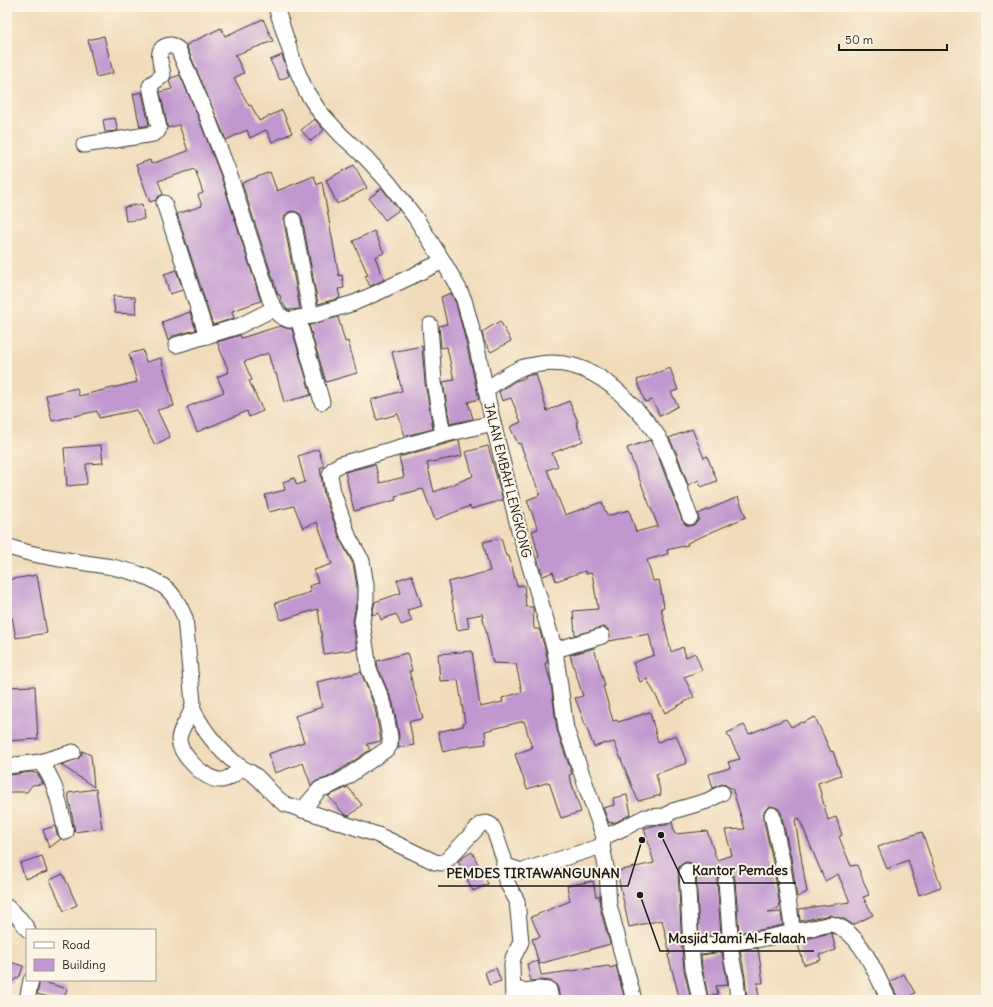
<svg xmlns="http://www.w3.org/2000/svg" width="993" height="1007" viewBox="0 0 993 1007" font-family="Delius,sans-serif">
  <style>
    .building { fill: #c098cf }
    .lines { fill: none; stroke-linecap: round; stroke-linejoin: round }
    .minor-casing { stroke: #3c3934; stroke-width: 17 }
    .minor { stroke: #fff; stroke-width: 15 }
    .labels { text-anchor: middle; stroke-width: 4; stroke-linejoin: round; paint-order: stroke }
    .street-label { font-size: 13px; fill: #1c1c1c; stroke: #fcf5e5 }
    .leader { fill: none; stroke: #1c1c1c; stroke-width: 1.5 }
    .callout-dot { fill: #1c1c1c; stroke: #fcf5e5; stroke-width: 1.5 }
    .callout-label { font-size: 14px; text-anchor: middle; font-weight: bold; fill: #1c1c1c; stroke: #fcf5e5; stroke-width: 4; stroke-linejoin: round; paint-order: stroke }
  </style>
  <rect width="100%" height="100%" fill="#fcf5e5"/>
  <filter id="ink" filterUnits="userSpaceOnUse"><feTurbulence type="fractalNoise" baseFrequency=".025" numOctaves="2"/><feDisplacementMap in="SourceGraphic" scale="8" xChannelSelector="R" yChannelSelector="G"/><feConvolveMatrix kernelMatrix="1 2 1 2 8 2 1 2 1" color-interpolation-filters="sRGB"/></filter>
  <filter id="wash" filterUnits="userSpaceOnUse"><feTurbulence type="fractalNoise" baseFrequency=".012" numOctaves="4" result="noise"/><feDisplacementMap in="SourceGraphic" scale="16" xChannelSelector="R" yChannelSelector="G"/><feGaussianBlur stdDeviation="0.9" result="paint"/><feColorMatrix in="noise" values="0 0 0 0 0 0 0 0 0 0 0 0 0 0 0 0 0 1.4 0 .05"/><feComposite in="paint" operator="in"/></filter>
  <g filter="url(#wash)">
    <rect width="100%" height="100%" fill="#f0dcbb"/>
    <g id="blocks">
      <!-- building -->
      <g class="building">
        <polygon points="263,19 273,41 235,55 244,73 234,78 249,106 251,105 259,121 282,110 292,133 272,142 266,130 250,138 247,130 226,140 186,45 221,28 225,36"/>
        <polygon points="104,36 113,73 96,77 88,40"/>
        <polygon points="282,55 289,76 280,80 270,60"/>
        <polygon points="180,75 197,114 221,176 261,301 232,311 234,318 213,325 177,214 202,206 198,195 203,193 195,169 158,181 163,194 158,197 156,200 150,202 136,165 150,160 151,164 188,151 179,125 168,128 160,92 172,89 169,81 171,78"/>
        <polygon points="142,92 149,125 140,127 133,94"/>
        <polygon points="115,118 118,131 105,132 103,120"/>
        <polygon points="314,119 324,130 311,141 301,130"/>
        <polygon points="354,165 367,188 337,204 326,180"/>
        <polygon points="270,172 277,191 314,176 317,185 322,182 339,276 342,275 344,288 338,289 340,298 318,304 302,218 300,214 296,212 292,211 287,213 284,217 284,222 300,309 288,310 286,308 281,300 280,295 278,295 242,183"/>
        <polygon points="382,188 399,210 385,220 369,198"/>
        <polygon points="142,204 144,219 126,221 124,207"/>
        <polygon points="374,231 384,253 375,257 384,280 370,286 365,276 368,275 353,241"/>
        <polygon points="176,270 183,290 170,294 164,274"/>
        <polygon points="451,293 456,303 466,342 479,399 468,402 473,419 450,424 443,382 454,380 447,347 441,348 439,326 447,324 441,297"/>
        <polygon points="113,296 135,297 136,314 115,313"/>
        <polygon points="190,312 196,330 173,336 168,341 162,322"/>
        <polygon points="338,317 345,342 348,341 357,373 326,382 309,325"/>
        <polygon points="500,321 511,341 491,352 484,341 482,332"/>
        <polygon points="280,326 286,328 292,329 311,395 284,402 276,373 274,373 268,353 244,362 252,380 249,381 263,411 249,417 247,411 197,432 187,407 224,392 217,377 229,372 217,342 240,335 241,338"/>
        <polygon points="422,346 425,383 433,429 405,436 398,414 377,420 371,400 402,391 392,352"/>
        <polygon points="143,350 146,362 161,358 174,406 157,410 170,437 155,445 137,410 99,418 97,411 52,421 46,395 77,388 79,396 137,382 129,354"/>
        <polygon points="670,368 678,390 671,392 678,406 660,416 652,400 645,402 637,380"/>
        <polygon points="536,374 547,411 569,401 578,422 576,422 583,441 552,453 558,466 547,470 565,515 602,502 607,516 629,510 636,532 658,526 627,448 650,440 660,461 682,520 685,524 689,526 693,525 697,522 699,519 698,514 738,497 746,517 687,543 688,545 667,550 668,554 647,560 653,581 659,580 664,607 661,608 671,652 683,647 686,657 695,653 702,670 684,677 694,697 665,713 647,679 640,682 633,663 654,655 649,634 609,641 610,633 608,629 604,627 575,635 573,611 598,609 592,573 586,574 585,571 556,581 553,572 543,576 537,558 539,557 532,531 538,529 527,500 540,495 520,443 518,444 510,427 521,422 511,398 502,401 499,392 515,381 525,378 525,376"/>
        <polygon points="692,429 704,458 707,456 717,481 701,487 699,480 688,485 677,454 669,438"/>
        <polygon points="459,440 462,456 427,463 434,492 473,476 466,452 488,446 503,500 471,509 470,506 435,520 423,489 395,496 396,500 354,511 345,472 375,464 380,483 404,477 399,457"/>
        <polygon points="101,445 103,463 86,464 87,484 67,486 64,448"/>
        <polygon points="318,449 324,466 320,468 324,495 341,541 353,564 357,586 357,599 353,622 357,649 324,654 318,609 281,620 275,603 311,592 309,586 318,583 314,570 332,564 317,522 303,528 294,506 269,512 265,495 285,490 283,482 294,478 297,485 305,482 298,456"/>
        <polygon points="501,538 506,556 509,556 517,586 524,585 526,607 533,607 534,629 539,629 546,652 548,662 545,663 551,683 557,730 572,774 569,775 581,812 561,818 549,782 527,789 515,754 532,748 524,721 485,731 486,744 461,747 443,752 438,732 463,726 463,723 465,723 458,680 440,681 438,654 472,651 480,707 503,702 502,698 522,692 516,664 493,663 482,614 467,617 469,628 457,630 452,600 448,582 490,571 483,542"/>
        <polygon points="37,575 47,633 16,638 12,617 7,618 7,580"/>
        <polygon points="412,575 422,606 407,610 412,621 401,625 396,614 381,620 379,613 372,615 375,602 401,593 397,580"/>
        <polygon points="594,648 605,686 603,686 613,721 617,720 618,722 650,712 658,742 676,735 687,763 656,774 661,795 638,801 614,742 606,744 605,743 594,747 575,698 583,696 570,655"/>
        <polygon points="407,653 412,671 409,671 423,719 409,721 414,745 398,748 399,735 393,703 378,668 377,661"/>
        <polygon points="361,672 375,708 381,741 367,744 370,750 340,770 327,778 317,781 311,785 303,763 275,773 268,754 304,742 295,716 322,707 317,682"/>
        <polygon points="35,686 38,739 7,741 7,687"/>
        <polygon points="815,717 831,752 833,751 841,775 818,783 828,820 836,817 842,835 839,837 851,866 857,865 869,895 863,897 873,915 853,925 844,919 830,915 800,921 799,909 850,902 838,874 825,881 799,818 795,820 807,892 797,897 791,858 781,813 779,809 775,807 770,806 766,809 764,812 763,817 773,862 780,907 768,913 781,912 783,925 760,930 739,932 735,880 734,876 730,873 725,872 721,874 718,877 717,881 721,935 699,937 696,870 694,866 691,863 686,862 682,864 679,867 678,871 682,947 684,970 691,1000 680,1000 668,955 670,954 662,920 629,927 617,871 654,863 644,828 653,826 666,825 672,822 675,834 707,831 717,860 732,855 725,830 745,829 732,788 730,788 726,785 722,784 713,788 709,774 730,768 728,762 740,759 727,733 744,725 749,734 786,719 791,727 801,722 802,723"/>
        <polygon points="82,751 91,755 94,787 61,765 79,758 82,754"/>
        <polygon points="31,772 38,774 43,784 32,785 27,792 7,792 7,778 11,775"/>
        <polygon points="348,787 362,805 349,816 344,814 328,796"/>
        <polygon points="96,789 102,828 75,832 68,793"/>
        <polygon points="627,795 631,814 616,822 609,823 603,808 614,805 613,798"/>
        <polygon points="55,826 57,834 61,839 49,848 43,830"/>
        <polygon points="922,832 941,887 919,895 908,860 887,869 878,847 894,841"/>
        <polygon points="472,852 488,884 473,891 458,861 462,858"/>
        <polygon points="42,856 47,872 25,879 20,863"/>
        <polygon points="63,874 77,905 64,911 50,880"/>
        <polygon points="593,881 596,897 599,895 600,907 610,944 539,964 532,939 540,937 531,917 570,901 567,886"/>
        <polygon points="830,933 833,934 832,935 836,950 819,955 821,960 804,965 797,941"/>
        <polygon points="758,948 763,983 757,983 759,998 747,1000 745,977 740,950"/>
        <polygon points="722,952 728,985 716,986 718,994 708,996 702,967 701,955"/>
        <polygon points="7,961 23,966 20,976 7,985"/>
        <polygon points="538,961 541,975 609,966 610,968 616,966 625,1000 560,1000 558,988 555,983 550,981 539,980 531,981 527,964"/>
        <polygon points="496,968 501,981 489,985 485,972"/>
        <polygon points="904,974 915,993 904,1000 899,1000 890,982"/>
        <polygon points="40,981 67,989 64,1000 59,1000 37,994"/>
      </g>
    </g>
  </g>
  <g filter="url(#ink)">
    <use href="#blocks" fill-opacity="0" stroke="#3c3934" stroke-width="1"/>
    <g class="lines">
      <defs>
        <g id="minor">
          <polyline points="276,7 295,66 306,91 319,111 341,135 365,157 389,183 415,217 443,261 459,289 464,300 476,344 493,423 519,530 555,650 566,729 604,837 602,846 607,872 609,905 634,1000"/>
          <path d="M84,145l69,-11 5,-3 1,-3 -9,-42c3,-5 9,-6 13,-11 -2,-13 -10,-28 8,-30l7,4 27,62 24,62 41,127 9,15 5,3 5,2 22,-4 43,-13 25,-11 64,-31"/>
          <polyline points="164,203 207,336"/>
          <polyline points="293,220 311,316"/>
          <polyline points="298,318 322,402"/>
          <polyline points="430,325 434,382 443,435"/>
          <polyline points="176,345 239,326 275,308"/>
          <path d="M486,390c11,-8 21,-16 33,-21 5,-3 10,-3 15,-4 39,-8 70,10 96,38 11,11 21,22 29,35 14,25 21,53 31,79"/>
          <path d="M7,546c30,12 72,15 105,21 17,4 36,8 51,19 11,7 17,21 22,32l8,85c0,13 -14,24 -14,37 1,15 27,41 42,40 8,0 15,-8 21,-12 22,9 25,25 43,36l93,31 57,27 7,1 6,-4 33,-35 5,-1 5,2 3,5 10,29v13l2,9 11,20 4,41 -8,16 -1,7 1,35"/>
          <polyline points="555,650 602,636"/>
          <path d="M193,710c12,23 28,43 49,58"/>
          <path d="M40,762c17,19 20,47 26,70"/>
          <polyline points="7,766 40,762 73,752"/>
          <polyline points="302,810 320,789 330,786 345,778 387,749 390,745 390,737 384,705 369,669 362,621 366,600 366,585 362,561 349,538 333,492 330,475 331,472 334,468 341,464 443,435 493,423"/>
          <polyline points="772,815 782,860 793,932"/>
          <polyline points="604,837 624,828 645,817 665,816 673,811 707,801 722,793"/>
          <polyline points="504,865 522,871 602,846"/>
          <path d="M687,871l4,76 70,-8 70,-15c29,5 46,53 58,76"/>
          <polyline points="726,881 732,960 736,978 738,1000"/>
          <polyline points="7,907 20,919 28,930"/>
          <polyline points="691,947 693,968 700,1000"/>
          <polyline points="513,989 526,991 538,989 549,990 551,1000"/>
          <polyline points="27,1000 31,980"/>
        </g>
      </defs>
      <!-- minor casing -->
      <use href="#minor" class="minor-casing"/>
      <!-- minor -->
      <use href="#minor" class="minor"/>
    </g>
  </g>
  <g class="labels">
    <!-- street labels -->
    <g class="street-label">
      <text transform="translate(508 480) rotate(76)" y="5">JALAN EMBAH LENGKONG</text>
    </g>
  </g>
  <!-- callouts -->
  <path class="leader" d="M661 835L684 883H796M642 840L628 886H438M640 895L660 951H814"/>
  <g class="callout-dot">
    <circle cx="661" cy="835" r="4"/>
    <circle cx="642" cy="840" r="4"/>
    <circle cx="640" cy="895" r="4"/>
  </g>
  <g class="callout-label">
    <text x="740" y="875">Kantor Pemdes</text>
    <text x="533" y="878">PEMDES TIRTAWANGUNAN</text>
    <text x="737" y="943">Masjid Jami Al-Falaah</text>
  </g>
  <!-- margin -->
  <rect width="993" height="1007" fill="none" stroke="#fcf5e5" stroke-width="24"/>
  <!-- legend -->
  <rect x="26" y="929" width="130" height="52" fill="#fcf5e5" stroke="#a29e95"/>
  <rect x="34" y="942" width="20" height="6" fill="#ffffff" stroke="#a29e95"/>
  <text x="62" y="949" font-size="12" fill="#1c1c1c">Road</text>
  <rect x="34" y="959" width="20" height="12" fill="#c098cf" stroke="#a29e95"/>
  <text x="62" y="969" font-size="12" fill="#1c1c1c">Building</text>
  <!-- scale -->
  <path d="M839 44v6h108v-6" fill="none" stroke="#1c1c1c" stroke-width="2"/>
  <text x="845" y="44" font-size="12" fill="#1c1c1c" stroke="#fcf5e5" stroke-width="3" paint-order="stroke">50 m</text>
</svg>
